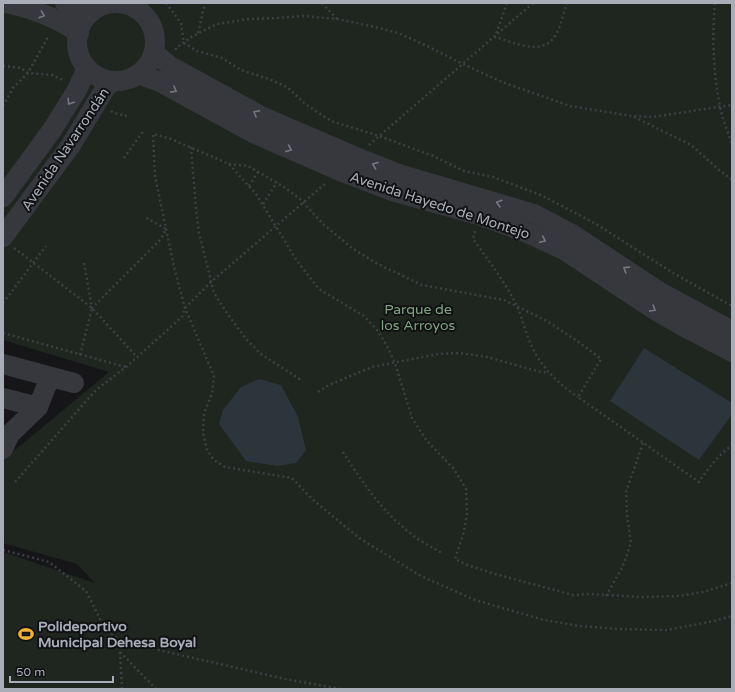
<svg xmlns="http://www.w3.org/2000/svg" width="735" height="692" viewBox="0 0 735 692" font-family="'Varela Round',sans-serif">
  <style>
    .green { fill: #1e261f }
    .water { fill: #2c353c }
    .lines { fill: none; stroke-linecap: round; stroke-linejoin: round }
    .path { stroke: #3d3f44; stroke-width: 2.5; stroke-dasharray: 2 3; stroke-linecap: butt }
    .minor { stroke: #37383d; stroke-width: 20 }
    .oneway { stroke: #757881 }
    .labels { text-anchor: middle; stroke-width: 4; stroke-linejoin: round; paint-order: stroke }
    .street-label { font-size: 14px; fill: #a8adb8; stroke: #111113 }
    .park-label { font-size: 14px; fill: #7fa381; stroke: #111113 }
    .poi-label { font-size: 14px; font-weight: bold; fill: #a8adb8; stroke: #111113; text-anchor: start }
  </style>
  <rect width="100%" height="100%" fill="#161618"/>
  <!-- green -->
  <polygon class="green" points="3,3 732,3 732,689 3,689 3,552 95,583 77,564 3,543 3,460 109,372 3,340"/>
  <!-- water -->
  <g class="water">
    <polygon points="644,348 732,403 732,414 699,460 610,401"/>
    <polygon points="259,379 281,385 298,417 306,450 296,463 277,466 246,461 219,424 223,410 241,387"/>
  </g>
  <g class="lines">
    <!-- path -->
    <g class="path">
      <polyline points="166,3 181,23 184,43 197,51 222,58 241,70 269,79 287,87 305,104 331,121 379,136 433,156 464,171 493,177 541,195 596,224 673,273 732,306"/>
      <polyline points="322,3 337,19"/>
      <path d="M507,3l-12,34c18,5 47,20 60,-1 6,-9 8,-23 12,-33"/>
      <path d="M715,3c-3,35 -2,68 5,103 2,13 8,26 12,38"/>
      <polyline points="198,33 205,3"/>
      <polyline points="176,50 176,48 193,36 217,24 249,19 277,18 303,16 337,19 371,26 398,33 425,45 463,64 502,82 570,106 632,116 652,117 732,105"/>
      <polyline points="3,66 21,68 28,73 52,75 65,81"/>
      <polyline points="3,106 13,88 28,73 49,35"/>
      <polyline points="111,111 114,113 127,116"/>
      <polyline points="634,117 691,145 718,169 732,180"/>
      <polyline points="369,145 533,3"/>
      <polyline points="191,147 196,208 199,233 214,293 227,313 246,339 261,354 301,380"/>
      <polyline points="124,158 144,130"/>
      <path d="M229,164l19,2 36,21 15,11 24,26 29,24 24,15 46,22 82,15 43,21 33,22 21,16 -23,38 121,85c9,-14 20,-27 33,-37"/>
      <polyline points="249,186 258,172"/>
      <polyline points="263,204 277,182"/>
      <path d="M475,231l-2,8c16,22 32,43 44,67 6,14 9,29 16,43 10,20 27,36 45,48"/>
      <polyline points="14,248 92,308 137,357"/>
      <polyline points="84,263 92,308 161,239 166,229 145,217"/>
      <polyline points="3,303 46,246"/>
      <polyline points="3,333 126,367"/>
      <polyline points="80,355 92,308"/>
      <polyline points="318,392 329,385 372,367 438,354 460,353 487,357 537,371 549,373"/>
      <path d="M343,452c17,27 36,55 61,76 11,10 25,18 38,25"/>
      <polyline points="15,482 96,390 126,367 182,317 185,308 211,282 326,183"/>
      <polyline points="3,550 49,562 86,591 106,631 124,642 285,679 341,689"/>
      <polyline points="732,583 703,592 679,596 641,597 590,594 573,595 495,574 467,565 455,559 463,535 467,515 466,489 454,469 427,441 412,418 395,363 387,346 378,331 364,316 319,289 297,261 256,194 229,164 171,139 153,134 155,176 174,267 185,308 214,376 212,394 204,413 203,433 207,450 214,460 225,467 292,478 312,499 359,538 421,576 475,600 544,620 580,626 618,629 667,630 714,621 732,616"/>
      <polyline points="606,596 622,568 631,543 627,515 626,492 643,443"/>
      <polyline points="120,652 156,689"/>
      <polyline points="122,689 120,652 124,642"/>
    </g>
    <!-- minor -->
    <g class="minor">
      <path d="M5,3c22,4 57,16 74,31"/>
      <polyline points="65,3 78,9 92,12"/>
      <circle cx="116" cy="42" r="39"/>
      <polyline points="154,53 170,66 263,117 356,157 399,174 534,214 572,234 660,292 732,331"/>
      <polyline points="138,74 160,82 253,133 340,171 392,191 479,215 525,232 564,250 650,307 688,329 732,352"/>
      <polyline points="3,197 52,130 77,90 87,68"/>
      <polyline points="3,237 71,145 106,87 113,81"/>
      <polyline points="3,364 74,383"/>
      <polyline points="3,398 38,407"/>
      <polyline points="3,449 10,434 38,407 50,377"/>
    </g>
  </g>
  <!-- one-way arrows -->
  <defs><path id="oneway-chevron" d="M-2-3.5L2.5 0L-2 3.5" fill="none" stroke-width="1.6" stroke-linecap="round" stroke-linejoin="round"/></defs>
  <g class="oneway">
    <use href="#oneway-chevron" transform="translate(42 15) rotate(19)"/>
    <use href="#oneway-chevron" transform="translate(174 90) rotate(29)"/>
    <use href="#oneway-chevron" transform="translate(70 102) rotate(123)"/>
    <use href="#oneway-chevron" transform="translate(256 113) rotate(-151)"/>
    <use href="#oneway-chevron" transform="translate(289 149) rotate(23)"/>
    <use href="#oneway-chevron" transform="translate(375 165) rotate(-159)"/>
    <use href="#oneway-chevron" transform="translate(499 203) rotate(-163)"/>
    <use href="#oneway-chevron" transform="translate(543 240) rotate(25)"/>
    <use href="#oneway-chevron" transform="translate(626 269) rotate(-147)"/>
    <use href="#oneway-chevron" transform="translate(653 309) rotate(31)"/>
  </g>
  <!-- icons -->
  <defs>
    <symbol id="stadium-bare" viewBox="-9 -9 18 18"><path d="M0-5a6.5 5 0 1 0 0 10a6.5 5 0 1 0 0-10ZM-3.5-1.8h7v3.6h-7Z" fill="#f2b134" stroke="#111113" stroke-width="2.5" paint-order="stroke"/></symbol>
  </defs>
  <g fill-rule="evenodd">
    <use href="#stadium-bare" x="15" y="623" width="22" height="22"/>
  </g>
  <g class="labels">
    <!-- street labels -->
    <g class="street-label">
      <text transform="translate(65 149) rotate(-56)" y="5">Avenida Navarrondán</text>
      <text transform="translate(440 205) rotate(18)" y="5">Avenida Hayedo de Montejo</text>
    </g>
    <!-- park labels -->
    <g class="park-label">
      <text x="418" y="314">Parque de<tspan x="418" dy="16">los Arroyos</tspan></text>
    </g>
    <!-- poi labels -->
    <g class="poi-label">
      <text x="38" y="631">Polideportivo<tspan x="38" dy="16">Municipal Dehesa Boyal</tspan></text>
    </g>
  </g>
  <!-- border -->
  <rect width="735" height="692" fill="none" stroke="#a8adb8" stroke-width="8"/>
  <!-- scale -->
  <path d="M10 676v6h103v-6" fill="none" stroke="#a8adb8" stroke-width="2"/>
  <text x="16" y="676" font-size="12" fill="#a8adb8" stroke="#111113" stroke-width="3" paint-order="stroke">50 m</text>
</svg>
